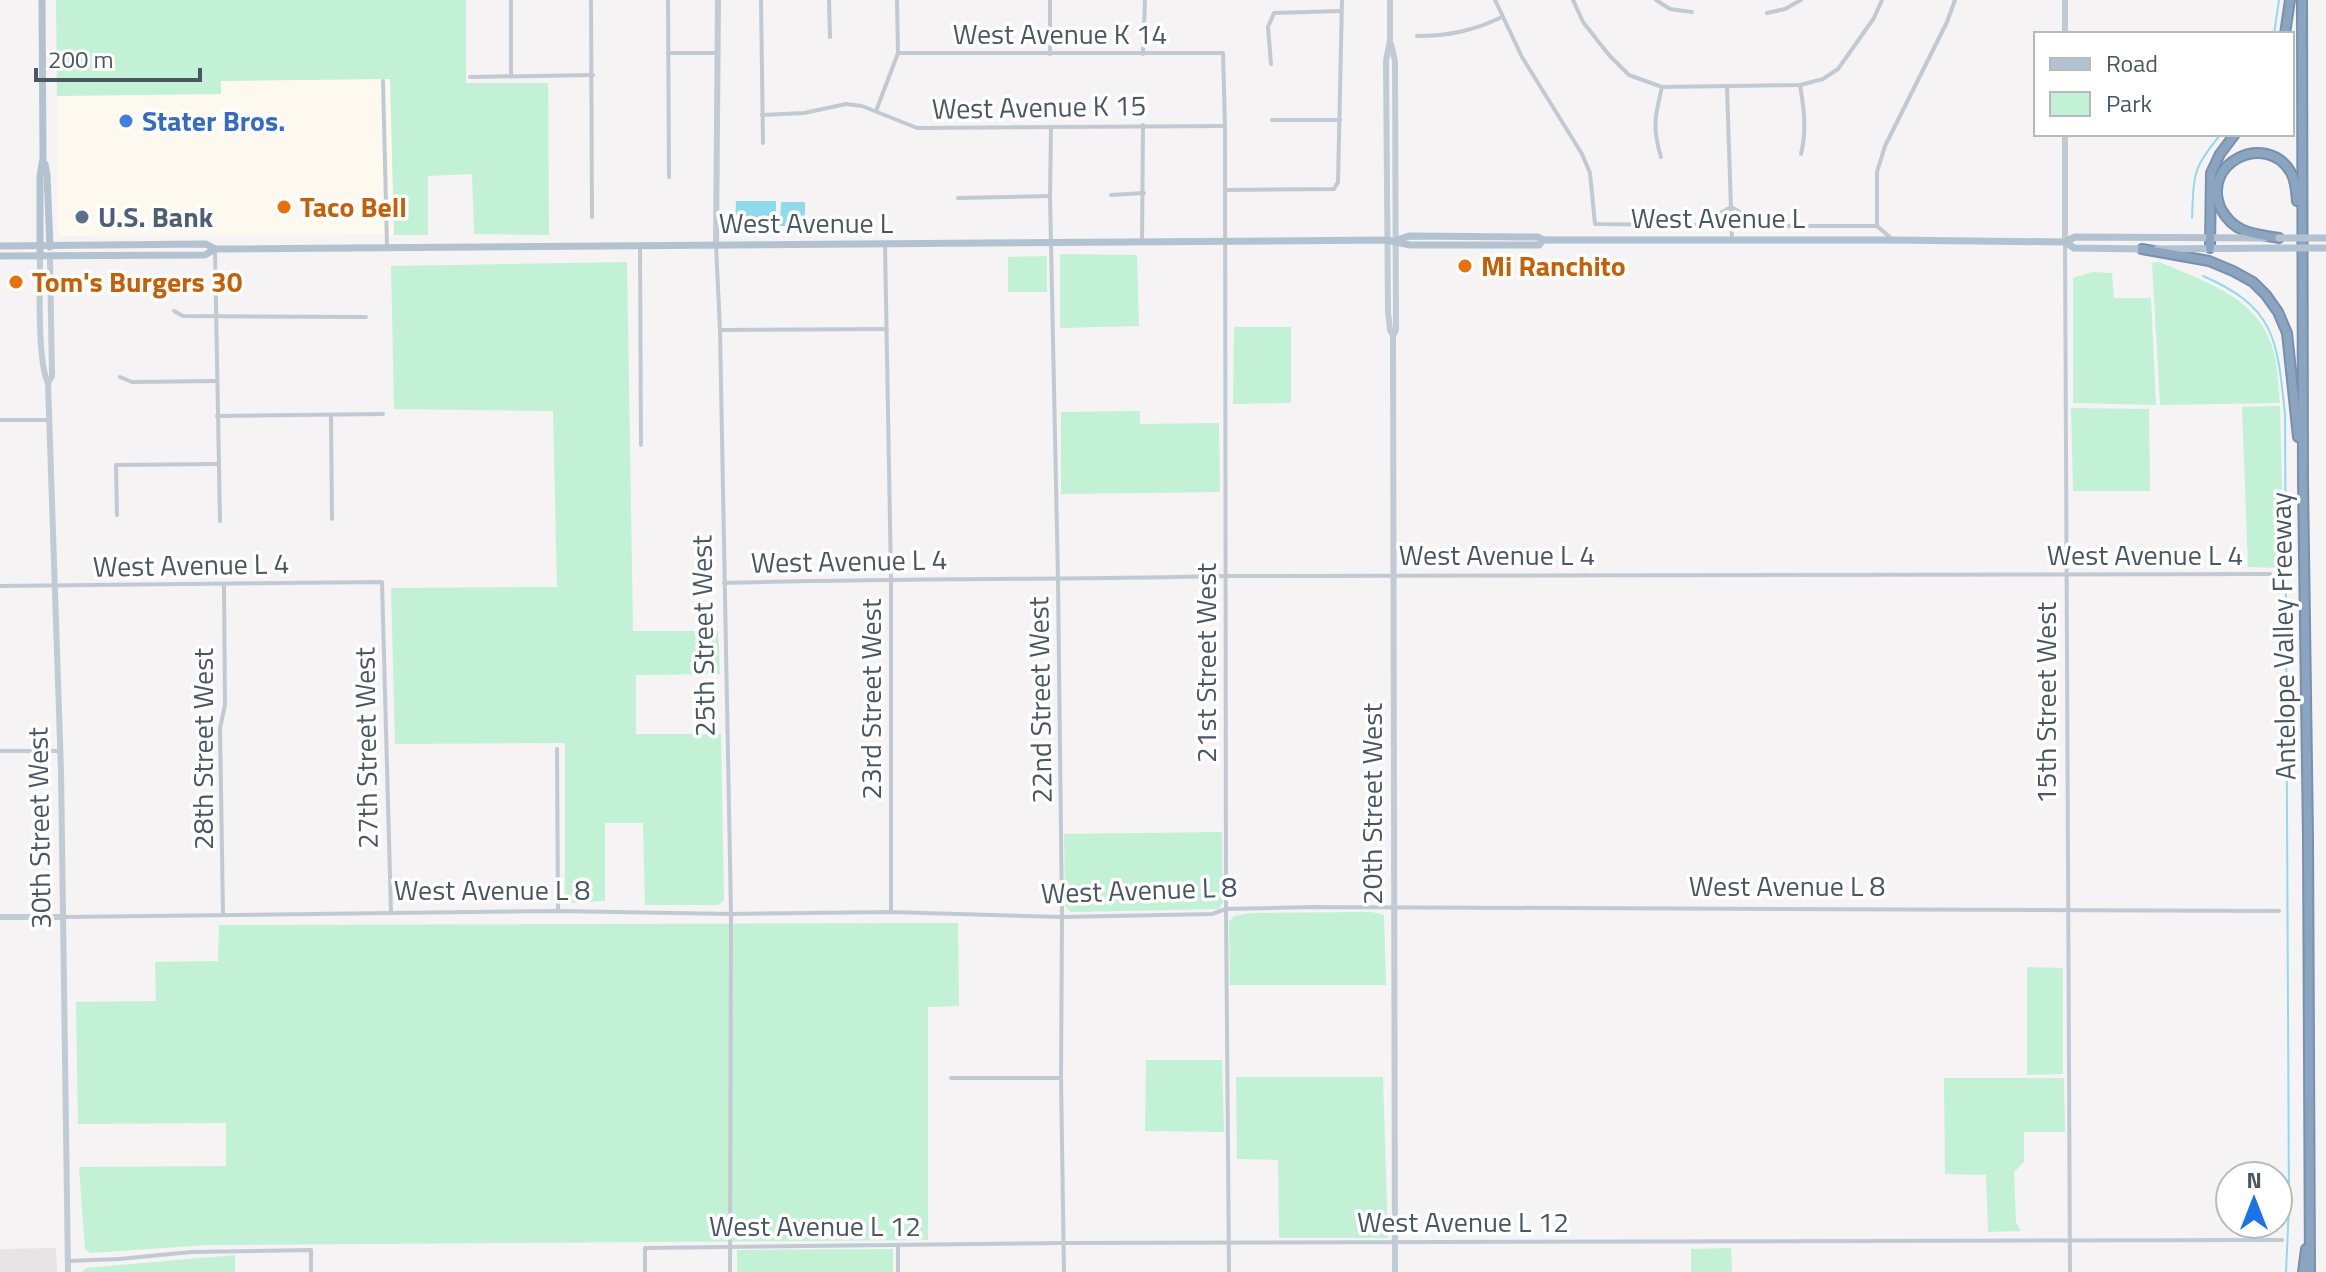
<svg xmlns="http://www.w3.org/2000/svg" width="2326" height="1272" viewBox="0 0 2326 1272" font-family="'Titillium Web',sans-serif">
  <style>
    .commercial { fill: #fdf9ef }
    .education { fill: #e6e4e5 }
    .green { fill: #c3f1d5 }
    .water { fill: #90daee }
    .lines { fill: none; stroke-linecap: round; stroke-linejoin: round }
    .stream { stroke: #90daee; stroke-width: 2 }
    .highway-casing { stroke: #7690ad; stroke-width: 12 }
    .street { stroke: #c1cad2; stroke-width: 4 }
    .secondary { stroke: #c1cbd6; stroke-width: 6 }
    .primary { stroke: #b3c2d1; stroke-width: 7 }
    .highway { stroke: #8ba5c1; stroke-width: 8 }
    .primary-bridge { stroke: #b3c2d1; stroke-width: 7 }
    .shop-dot { fill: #3f7fe0; stroke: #fff; stroke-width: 3 }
    .food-dot { fill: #e8710a; stroke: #fff; stroke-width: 3 }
    .service-dot { fill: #5c6f8a; stroke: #fff; stroke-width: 3 }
    .labels { text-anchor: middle; stroke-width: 7; stroke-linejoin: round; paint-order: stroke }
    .street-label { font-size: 28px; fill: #4a5661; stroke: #fff }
    .shop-label { font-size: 28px; font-weight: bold; fill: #366cbe; stroke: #fff; text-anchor: start }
    .food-label { font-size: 28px; font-weight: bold; fill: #c56008; stroke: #fff; text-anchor: start }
    .service-label { font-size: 28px; font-weight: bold; fill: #4e5e75; stroke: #fff; text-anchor: start }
  </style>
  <rect width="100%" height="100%" fill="#f5f3f3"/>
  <!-- commercial -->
  <polygon class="commercial" points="391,79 394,235 61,236 58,230 57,96 220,94 220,81"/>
  <!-- education -->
  <polygon class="education" points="56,1248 57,1272 0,1272 0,1249"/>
  <!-- green -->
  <g class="green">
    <polygon points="56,0 466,0 466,83 548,83 549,235 474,234 472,174 428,176 428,235 394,235 390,79 221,81 221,94 57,96"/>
    <polygon points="1060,254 1137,255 1139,326 1060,328"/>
    <polygon points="1047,256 1047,292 1008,292 1008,257"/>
    <polygon points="627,262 633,631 718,631 720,674 636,675 636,734 721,734 724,900 718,905 645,905 643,823 605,823 605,901 570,903 565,897 565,743 395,744 391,588 557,587 553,411 394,409 391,266"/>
    <path d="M2160,262c47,21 100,35 114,91 4,16 4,34 6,50l-120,2 -8,-142z"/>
    <polygon points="2092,272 2112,273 2114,298 2151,298 2156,405 2073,403 2073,278"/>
    <polygon points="1234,327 1291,327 1291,403 1233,404"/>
    <polygon points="2280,406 2284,568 2248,567 2242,407"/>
    <polygon points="2071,408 2149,409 2150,491 2073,491"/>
    <polygon points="1140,411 1140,424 1219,423 1220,492 1061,494 1061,412"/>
    <polygon points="1222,832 1223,902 1219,909 1074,912 1071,912 1065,906 1064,834"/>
    <polygon points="1372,912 1384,915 1386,985 1230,985 1229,922 1234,916 1252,913"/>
    <polygon points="958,923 959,1006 928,1007 928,1240 208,1245 90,1253 85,1249 79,1167 226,1166 226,1123 78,1124 76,1002 156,1001 155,962 218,961 219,925"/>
    <polygon points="2027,967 2063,968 2063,1074 2027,1075"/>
    <polygon points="1146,1060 1222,1060 1224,1132 1145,1131"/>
    <polygon points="1236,1077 1383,1077 1388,1238 1279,1238 1278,1160 1237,1159"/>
    <polygon points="1944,1078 2064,1078 2065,1132 2024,1132 2024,1162 2014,1172 2016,1222 2021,1231 1988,1232 1986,1175 1945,1174"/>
    <polygon points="1731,1248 1732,1272 1691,1272 1691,1249"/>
    <polygon points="893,1249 893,1272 737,1272 737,1250"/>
    <polygon points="235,1255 235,1272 82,1272 86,1268"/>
  </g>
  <!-- water -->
  <g class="water">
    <polygon points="736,201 776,201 776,226 735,226"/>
    <polygon points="781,202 805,202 805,226 780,226"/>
  </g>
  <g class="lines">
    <!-- stream -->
    <g class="stream">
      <polyline points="2274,34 2279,0"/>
      <path d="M2192,218c2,-45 0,-49 29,-84"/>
      <path d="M2203,276c74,32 74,65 82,138l4,793 -3,65"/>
    </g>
    <defs>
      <g id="highway">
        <polyline points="2302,0 2303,482 2308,838 2310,1272"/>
        <polyline points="2285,34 2290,0"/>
        <path d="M2279,238c-11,-2 -25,-3 -36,-8 -10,-4 -17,-12 -22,-21 -21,-47 45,-77 69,-38 6,9 6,20 7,30"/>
        <polyline points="2210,248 2211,173 2220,154 2235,134"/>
        <polyline points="2142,249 2209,261 2233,271 2253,282 2266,295 2278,312 2287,333 2298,437"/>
        <polyline points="2303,1272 2306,1249"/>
      </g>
    </defs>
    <!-- highway casing -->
    <use href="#highway" class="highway-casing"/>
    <!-- street -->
    <g class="street">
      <polyline points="511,0 511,76"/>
      <polyline points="591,0 592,217"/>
      <polyline points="668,0 669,177"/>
      <polyline points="761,0 763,143"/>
      <polyline points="829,0 830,37"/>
      <polyline points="1495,0 1522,57 1582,154 1590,173 1595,224 1699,225 1731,207 1764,226 1877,226 1892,239"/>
      <polyline points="1573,0 1583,22 1609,55 1629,75 1662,87 1800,85 1823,79 1838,69 1874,18 1882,0"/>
      <polyline points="1656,0 1670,9 1692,12"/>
      <polyline points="1767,13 1785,9 1801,0"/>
      <path d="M1417,36c31,0 56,-5 85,-19"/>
      <polyline points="668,53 718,53"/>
      <polyline points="898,53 1223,53 1225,126 1226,909 1229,1272"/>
      <polyline points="1050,54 1050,0"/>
      <polyline points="1143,54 1145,0"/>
      <polyline points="1271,64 1268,27 1274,13 1341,11"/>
      <polyline points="470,77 593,75"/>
      <polyline points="383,81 387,247"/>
      <path d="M1800,85c4,24 7,45 1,69"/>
      <polyline points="1727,86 1732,240"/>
      <polyline points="876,111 898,53 897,0"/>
      <polyline points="762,115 804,113 846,104 862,106 917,128 1225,126"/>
      <polyline points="1272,120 1340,120"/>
      <polyline points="1051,128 1050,196 1058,580 1062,917 1061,1078 1064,1272"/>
      <path d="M1661,157c-9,-29 -6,-41 1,-70"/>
      <polyline points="1225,190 1334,189 1338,182 1342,0"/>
      <polyline points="1111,195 1144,193"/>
      <polyline points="958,198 1050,196"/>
      <polyline points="1877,226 1877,172 1885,146 1947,22 1955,0"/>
      <polyline points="1142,242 1143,125"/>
      <polyline points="2065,242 2070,1272"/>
      <polyline points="716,245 720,330 731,914 730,1272"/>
      <polyline points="885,245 891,578 891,912"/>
      <polyline points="640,246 641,445"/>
      <polyline points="215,251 220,521"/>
      <polyline points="174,311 183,316 366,317"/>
      <polyline points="720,330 887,329"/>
      <polyline points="120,377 132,382 216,381"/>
      <polyline points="217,416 383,414"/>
      <polyline points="331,416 332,519"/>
      <polyline points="0,420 50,420"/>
      <polyline points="117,515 116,465 218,464"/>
      <path d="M724,583c167,-5 335,-3 502,-7l1044,-2"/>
      <polyline points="0,586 382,582 391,913"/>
      <polyline points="557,749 558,911"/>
      <polyline points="0,751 60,751"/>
      <polyline points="223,914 220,728 225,705 224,585"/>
      <polyline points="63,917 558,911 731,914 891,912 1062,917 1212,914 1226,909 1314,907 2279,911"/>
      <polyline points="951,1078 1061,1078"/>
      <polyline points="898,1246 898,1272"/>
      <polyline points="68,1261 119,1259 191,1252 311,1250 311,1272"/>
      <polyline points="645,1272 645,1248 1064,1243 2282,1240"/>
    </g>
    <!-- secondary -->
    <g class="secondary">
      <polyline points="1390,0 1390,40 1386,61 1388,312 1390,330 1393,336 1395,1272"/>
      <polyline points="2065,34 2065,0"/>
      <polyline points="1391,44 1395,61 1396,330 1393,336"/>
      <polyline points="2065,242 2065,134"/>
      <polyline points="716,245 718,0"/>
      <path d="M40,256c0,28 -3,105 8,127l13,388 7,501"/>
      <polyline points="48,383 52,376 50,256"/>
      <polyline points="0,917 63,917"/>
    </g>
    <!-- primary -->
    <g class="primary">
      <polyline points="45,164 47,175 50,247"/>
      <polyline points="1397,240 1409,236 1538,237 1543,240 1893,240 2065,242 2075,237 2265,238"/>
      <polyline points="2065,242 2074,248 2145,249"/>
      <polyline points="0,246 206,244 215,249 1387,240 1410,245 1539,245 1543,240"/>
      <polyline points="2157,249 2279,248"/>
      <polyline points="0,256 205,255 215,249"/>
      <polyline points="40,256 40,176 43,158 42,0"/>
    </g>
    <!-- highway -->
    <use href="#highway" class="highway"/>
    <!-- primary-bridge -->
    <g class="primary-bridge">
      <polyline points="2279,238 2326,238"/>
      <polyline points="2279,248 2326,248"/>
    </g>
  </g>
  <!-- markers -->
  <circle class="shop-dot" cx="126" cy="121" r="8"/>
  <g class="food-dot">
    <circle cx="284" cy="207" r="8"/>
    <circle cx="1465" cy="266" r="8"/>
    <circle cx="16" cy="282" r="8"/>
  </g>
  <circle class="service-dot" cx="82" cy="217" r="8"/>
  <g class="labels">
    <!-- street labels -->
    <g class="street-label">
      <text x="1060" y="44">West Avenue K 14</text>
      <text transform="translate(1039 107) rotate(-1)" y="10">West Avenue K 15</text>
      <text x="1718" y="228">West Avenue L</text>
      <text x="806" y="233">West Avenue L</text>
      <text x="1497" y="565">West Avenue L 4</text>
      <text x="2145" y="565">West Avenue L 4</text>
      <text transform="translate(849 561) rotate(-1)" y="10">West Avenue L 4</text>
      <text transform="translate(191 565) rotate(-1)" y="10">West Avenue L 4</text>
      <text transform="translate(703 636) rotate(-91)" y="10">25th Street West</text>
      <text transform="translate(2283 636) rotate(-91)" y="10">Antelope Valley Freeway</text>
      <text transform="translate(1206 663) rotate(-90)" y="10">21st Street West</text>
      <text transform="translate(871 699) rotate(-90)" y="10">23rd Street West</text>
      <text transform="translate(1040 700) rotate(-91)" y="10">22nd Street West</text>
      <text transform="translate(2046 703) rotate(-90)" y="10">15th Street West</text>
      <text transform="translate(366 748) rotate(-91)" y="10">27th Street West</text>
      <text transform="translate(203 749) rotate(-90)" y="10">28th Street West</text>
      <text transform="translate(1372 804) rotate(-90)" y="10">20th Street West</text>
      <text transform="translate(39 828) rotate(-91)" y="10">30th Street West</text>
      <text x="1787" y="896">West Avenue L 8</text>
      <text x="492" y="900">West Avenue L 8</text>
      <text transform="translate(1139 890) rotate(-2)" y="10">West Avenue L 8</text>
      <text x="1463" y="1232">West Avenue L 12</text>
      <text x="815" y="1236">West Avenue L 12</text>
    </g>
    <!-- shop labels -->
    <g class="shop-label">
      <text x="142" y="131">Stater Bros.</text>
    </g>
    <!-- food labels -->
    <g class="food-label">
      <text x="300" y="217">Taco Bell</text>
      <text x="1481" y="276">Mi Ranchito</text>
      <text x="32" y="292">Tom's Burgers 30</text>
    </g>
    <!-- service labels -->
    <g class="service-label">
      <text x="98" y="227">U.S. Bank</text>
    </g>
  </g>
  <!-- legend -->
  <rect x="2034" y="32" width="260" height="104" fill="#ffffff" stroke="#b7bbc0" stroke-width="2"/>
  <rect x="2050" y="58" width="40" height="12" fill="#b3c2d1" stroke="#b7bbc0" stroke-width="2"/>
  <text x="2106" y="72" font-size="24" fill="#4a5661">Road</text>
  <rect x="2050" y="92" width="40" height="24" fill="#c3f1d5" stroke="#b7bbc0" stroke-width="2"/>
  <text x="2106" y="112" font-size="24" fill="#4a5661">Park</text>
  <!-- north arrow -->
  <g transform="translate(2254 1200)"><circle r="38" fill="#ffffff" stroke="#b7bbc0" stroke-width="2"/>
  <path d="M0-6L14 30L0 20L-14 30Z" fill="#1a73e8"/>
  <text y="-12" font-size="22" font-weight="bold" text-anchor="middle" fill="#4a5661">N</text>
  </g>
  <!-- scale -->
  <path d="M36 68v12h164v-12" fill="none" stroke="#4a5661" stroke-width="4"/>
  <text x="48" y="68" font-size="24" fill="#4a5661" stroke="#ffffff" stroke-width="6" paint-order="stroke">200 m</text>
</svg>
